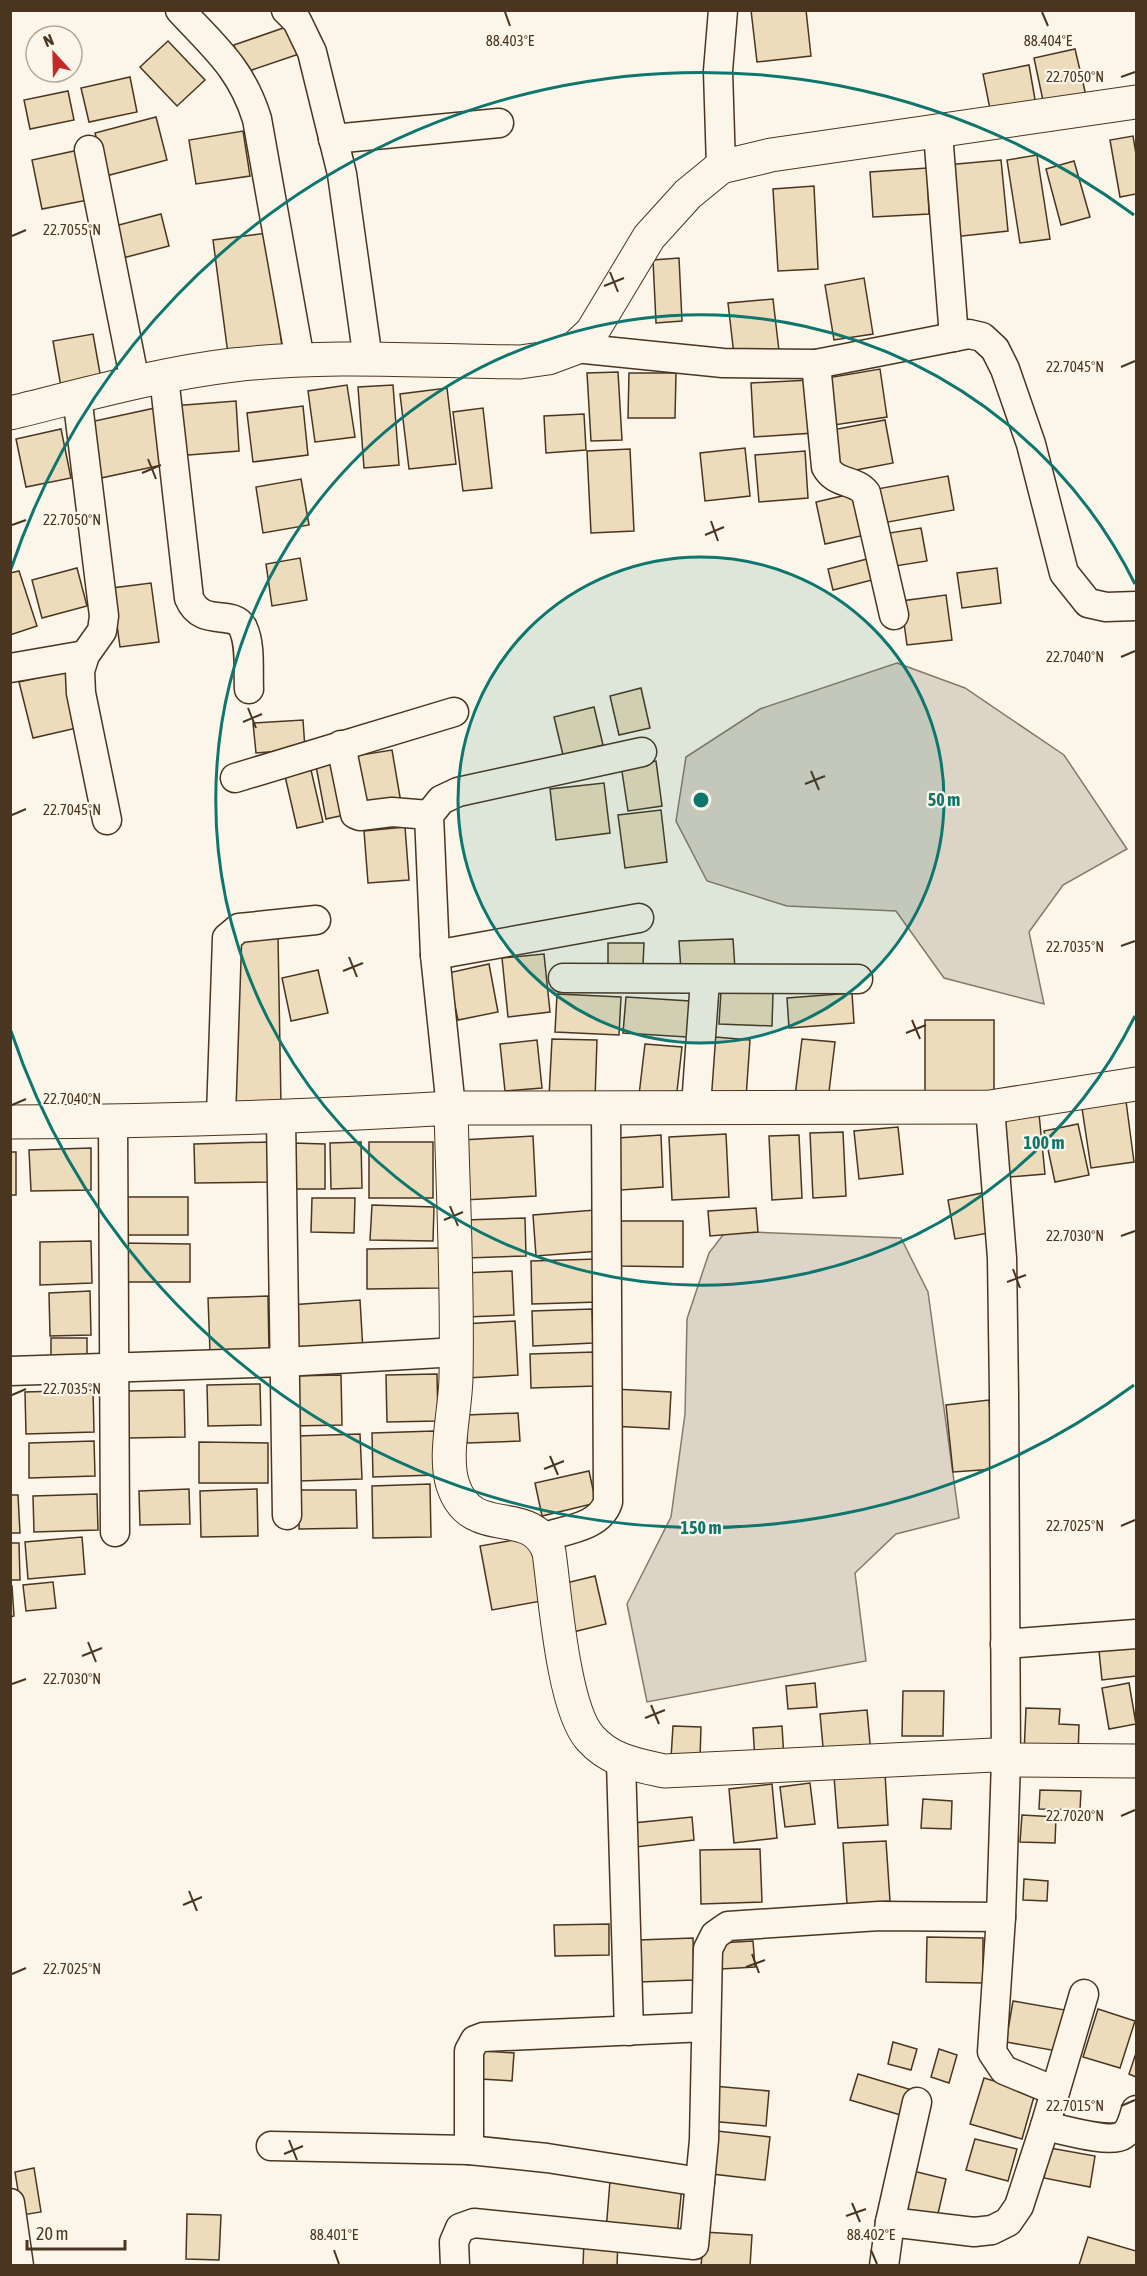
<svg xmlns="http://www.w3.org/2000/svg" width="1147" height="2276" viewBox="0 0 1147 2276" font-family="'Asap Condensed',sans-serif">
  <style>
    .water { fill: #dcd4c6; stroke: #887966; stroke-width: 1.5 }
    .building { fill: #ecdcbc; stroke: #4a3520; stroke-width: 1.5 }
    .lines { fill: none; stroke-linecap: round; stroke-linejoin: round }
    .minor-casing { stroke: #4a3520; stroke-width: 31 }
    .tertiary-casing { stroke: #4a3520; stroke-width: 35 }
    .minor { stroke: #fbf6e9; stroke-width: 28 }
    .tertiary { stroke: #fbf6e9; stroke-width: 33 }
    .ticks { fill: none; stroke: #4a3520; stroke-width: 2 }
    .ring { fill: none; stroke: #0f766e; stroke-width: 3 }
    .ticks-label { font-size: 15px; text-anchor: middle; fill: #4a3520; stroke: #fbf6e9; stroke-width: 4.5; stroke-linejoin: round; paint-order: stroke }
    .centre { fill: #0f766e; stroke: #fbf6e9; stroke-width: 3 }
    .ring-label { font-size: 18px; text-anchor: middle; font-weight: bold; fill: #0f766e; stroke: #fbf6e9; stroke-width: 4.5; stroke-linejoin: round; paint-order: stroke }
  </style>
  <rect width="100%" height="100%" fill="#fbf6e9"/>
  <!-- water -->
  <g class="water">
    <polygon points="897,663 965,688 1064,755 1127,849 1063,885 1029,932 1044,1004 944,978 896,911 787,906 707,881 676,821 686,757 760,709"/>
    <polygon points="726,1231 901,1238 928,1292 959,1518 896,1534 855,1573 866,1661 647,1702 627,1604 671,1517 685,1414 687,1319 709,1253"/>
  </g>
  <!-- building -->
  <g class="building">
    <polygon points="751,10 806,10 811,56 757,62"/>
    <polygon points="289,26 299,54 243,73 234,45"/>
    <polygon points="168,41 205,80 177,106 140,67"/>
    <polygon points="1075,49 1087,100 1045,110 1034,58"/>
    <polygon points="1029,65 1037,111 992,119 983,74"/>
    <polygon points="130,77 137,112 89,122 81,88"/>
    <polygon points="68,91 74,120 30,129 24,100"/>
    <polygon points="156,117 167,160 106,176 95,133"/>
    <polygon points="243,131 250,176 196,184 189,140"/>
    <polygon points="1133,136 1136,154 1136,194 1120,197 1110,140"/>
    <polygon points="88,148 98,198 42,209 32,160"/>
    <polygon points="1037,155 1050,239 1020,243 1007,160"/>
    <polygon points="1001,160 1008,231 953,237 946,165"/>
    <polygon points="1074,161 1090,217 1061,225 1046,169"/>
    <polygon points="927,168 929,214 873,217 870,172"/>
    <polygon points="814,186 818,269 778,271 773,189"/>
    <polygon points="161,214 169,246 119,259 111,227"/>
    <polygon points="267,233 282,347 228,354 213,240"/>
    <polygon points="679,258 682,321 656,323 653,260"/>
    <polygon points="864,278 873,334 834,340 825,285"/>
    <polygon points="773,299 779,351 734,355 728,303"/>
    <polygon points="93,334 101,379 61,387 53,341"/>
    <polygon points="880,369 887,417 834,425 827,378"/>
    <polygon points="618,372 622,440 591,441 587,373"/>
    <polygon points="629,373 676,373 675,418 628,418"/>
    <polygon points="810,380 814,433 754,437 751,383"/>
    <polygon points="347,385 355,437 315,442 308,391"/>
    <polygon points="393,385 399,465 364,468 358,387"/>
    <polygon points="447,388 456,464 409,469 400,394"/>
    <polygon points="236,401 239,451 176,456 172,406"/>
    <polygon points="303,406 308,455 253,462 247,413"/>
    <polygon points="155,408 167,464 101,478 90,422"/>
    <polygon points="483,408 492,488 463,491 453,412"/>
    <polygon points="584,414 586,450 546,453 544,416"/>
    <polygon points="885,420 893,463 835,474 827,431"/>
    <polygon points="61,429 71,478 26,487 16,439"/>
    <polygon points="745,448 750,496 705,501 700,453"/>
    <polygon points="630,449 634,531 591,533 587,451"/>
    <polygon points="805,451 808,498 759,502 755,455"/>
    <polygon points="948,476 954,510 883,523 877,489"/>
    <polygon points="301,479 309,525 263,533 256,487"/>
    <polygon points="855,493 865,535 825,544 816,502"/>
    <polygon points="921,528 927,561 889,567 883,534"/>
    <polygon points="300,558 307,600 272,606 266,564"/>
    <polygon points="867,559 872,580 833,590 828,569"/>
    <polygon points="77,568 87,606 42,618 32,580"/>
    <polygon points="997,568 1001,603 962,608 957,573"/>
    <polygon points="19,571 37,626 10,635 10,573"/>
    <polygon points="151,583 159,642 120,647 112,588"/>
    <polygon points="946,595 952,640 907,645 901,601"/>
    <polygon points="68,671 81,727 33,738 19,682"/>
    <polygon points="641,688 650,728 619,735 610,696"/>
    <polygon points="594,707 603,745 563,755 554,717"/>
    <polygon points="303,720 305,749 256,753 253,723"/>
    <polygon points="392,750 401,803 356,811 348,757"/>
    <polygon points="656,761 662,806 628,811 621,765"/>
    <polygon points="339,762 349,814 326,819 316,766"/>
    <polygon points="311,770 323,822 297,828 285,776"/>
    <polygon points="604,783 610,833 556,840 550,789"/>
    <polygon points="661,810 667,862 625,868 618,815"/>
    <polygon points="405,827 409,880 368,883 364,831"/>
    <polygon points="278,937 281,1106 236,1107 234,938"/>
    <polygon points="733,939 735,969 681,971 679,941"/>
    <polygon points="608,943 644,943 643,964 608,964"/>
    <polygon points="544,954 550,1012 508,1017 502,958"/>
    <polygon points="489,964 498,1012 458,1020 448,973"/>
    <polygon points="318,970 328,1013 291,1021 282,978"/>
    <polygon points="721,991 773,993 772,1026 719,1024"/>
    <polygon points="852,993 854,1023 789,1028 787,998"/>
    <polygon points="557,994 621,997 619,1035 555,1032"/>
    <polygon points="626,997 690,1001 687,1037 623,1033"/>
    <rect x="925" y="1020" width="69" height="79"/>
    <polygon points="715,1037 750,1040 746,1098 710,1096"/>
    <polygon points="552,1039 597,1040 595,1099 549,1097"/>
    <polygon points="802,1039 835,1042 828,1100 795,1096"/>
    <polygon points="537,1040 542,1088 505,1091 500,1044"/>
    <polygon points="645,1044 682,1047 676,1100 639,1095"/>
    <polygon points="1126,1101 1134,1162 1091,1168 1082,1108"/>
    <polygon points="1039,1114 1045,1174 1009,1177 1004,1118"/>
    <polygon points="1078,1124 1089,1175 1055,1182 1044,1131"/>
    <polygon points="898,1127 903,1174 859,1179 854,1131"/>
    <polygon points="843,1132 846,1196 813,1198 810,1133"/>
    <polygon points="726,1134 729,1197 672,1200 669,1137"/>
    <polygon points="661,1135 663,1187 621,1190 618,1138"/>
    <polygon points="799,1135 802,1198 772,1200 769,1136"/>
    <polygon points="533,1136 536,1196 464,1200 461,1140"/>
    <polygon points="268,1142 268,1182 195,1183 194,1144"/>
    <polygon points="361,1142 362,1188 331,1189 330,1143"/>
    <rect x="369" y="1142" width="64" height="56"/>
    <polygon points="292,1143 325,1144 325,1189 292,1189"/>
    <polygon points="91,1148 91,1190 31,1191 29,1150"/>
    <rect x="10" y="1152" width="6" height="43"/>
    <polygon points="982,1193 989,1233 955,1239 948,1200"/>
    <rect x="123" y="1197" width="65" height="38"/>
    <polygon points="312,1198 355,1198 354,1233 311,1232"/>
    <polygon points="372,1205 434,1207 433,1241 370,1240"/>
    <polygon points="756,1208 758,1232 710,1236 708,1211"/>
    <polygon points="595,1210 599,1251 536,1256 533,1215"/>
    <polygon points="525,1218 526,1256 466,1258 465,1220"/>
    <polygon points="618,1221 683,1221 683,1267 618,1266"/>
    <polygon points="91,1241 92,1283 40,1285 40,1242"/>
    <polygon points="121,1243 190,1244 190,1282 120,1282"/>
    <polygon points="440,1248 440,1288 367,1289 367,1249"/>
    <polygon points="598,1259 599,1302 532,1304 531,1261"/>
    <polygon points="512,1271 514,1315 466,1317 464,1273"/>
    <polygon points="90,1291 91,1335 50,1336 49,1293"/>
    <polygon points="268,1296 269,1351 210,1352 208,1298"/>
    <polygon points="360,1300 363,1351 292,1355 289,1305"/>
    <polygon points="592,1309 593,1343 533,1346 532,1311"/>
    <polygon points="515,1321 518,1375 467,1378 464,1324"/>
    <polygon points="51,1338 87,1338 87,1355 51,1356"/>
    <polygon points="595,1352 596,1386 531,1388 530,1354"/>
    <polygon points="437,1374 438,1421 387,1422 386,1375"/>
    <polygon points="341,1375 342,1425 292,1426 291,1376"/>
    <polygon points="260,1384 261,1425 208,1426 207,1385"/>
    <polygon points="614,1389 671,1392 669,1429 611,1426"/>
    <polygon points="93,1390 94,1432 26,1434 25,1392"/>
    <polygon points="184,1390 185,1437 129,1438 128,1391"/>
    <polygon points="989,1400 995,1469 953,1472 946,1405"/>
    <polygon points="518,1413 520,1441 467,1443 466,1415"/>
    <polygon points="434,1431 435,1475 373,1477 372,1433"/>
    <polygon points="360,1434 362,1479 299,1481 297,1436"/>
    <polygon points="94,1441 95,1476 29,1478 29,1443"/>
    <polygon points="199,1442 268,1443 268,1483 199,1483"/>
    <polygon points="589,1471 596,1503 542,1516 535,1483"/>
    <polygon points="430,1484 431,1537 373,1538 372,1486"/>
    <polygon points="189,1489 190,1524 140,1525 139,1491"/>
    <polygon points="257,1489 258,1536 201,1537 200,1491"/>
    <polygon points="299,1490 356,1490 357,1528 299,1529"/>
    <polygon points="97,1494 98,1530 34,1532 33,1496"/>
    <polygon points="10,1495 18,1495 20,1533 10,1533"/>
    <polygon points="536,1536 547,1600 492,1610 480,1546"/>
    <polygon points="82,1537 85,1574 28,1579 25,1542"/>
    <polygon points="10,1543 19,1543 20,1580 10,1580"/>
    <polygon points="595,1576 606,1624 573,1632 562,1584"/>
    <polygon points="53,1582 56,1608 26,1611 23,1585"/>
    <polygon points="10,1586 12,1586 14,1616 10,1617"/>
    <polygon points="1136,1645 1136,1676 1102,1680 1099,1651"/>
    <polygon points="815,1683 817,1707 788,1709 786,1686"/>
    <polygon points="1129,1683 1136,1724 1109,1729 1102,1688"/>
    <polygon points="903,1691 944,1691 943,1736 902,1736"/>
    <polygon points="1026,1708 1060,1709 1059,1724 1079,1725 1078,1756 1024,1754"/>
    <polygon points="867,1710 871,1754 824,1758 820,1714"/>
    <polygon points="673,1726 701,1727 700,1759 671,1758"/>
    <polygon points="782,1726 784,1759 755,1761 753,1728"/>
    <polygon points="885,1773 888,1825 838,1828 834,1776"/>
    <polygon points="810,1783 815,1824 785,1827 780,1787"/>
    <polygon points="772,1784 777,1838 734,1843 729,1789"/>
    <polygon points="1040,1790 1081,1791 1080,1810 1039,1809"/>
    <polygon points="923,1799 952,1801 951,1829 921,1828"/>
    <polygon points="1022,1815 1056,1817 1055,1843 1020,1842"/>
    <polygon points="692,1817 694,1840 636,1847 633,1823"/>
    <polygon points="886,1841 890,1901 847,1904 843,1843"/>
    <polygon points="760,1849 762,1902 701,1904 700,1850"/>
    <polygon points="1024,1879 1048,1881 1047,1901 1023,1900"/>
    <polygon points="609,1924 609,1955 555,1956 554,1925"/>
    <polygon points="927,1937 983,1938 983,1983 926,1982"/>
    <polygon points="693,1938 694,1980 639,1982 638,1940"/>
    <polygon points="753,1941 755,1967 721,1969 720,1943"/>
    <polygon points="1013,2001 1065,2010 1057,2051 1006,2042"/>
    <polygon points="1098,2009 1135,2021 1120,2068 1083,2057"/>
    <polygon points="893,2042 917,2049 911,2070 888,2064"/>
    <polygon points="939,2049 957,2055 949,2083 931,2077"/>
    <polygon points="483,2051 514,2053 512,2081 481,2079"/>
    <polygon points="1136,2053 1136,2077 1129,2074"/>
    <polygon points="858,2074 912,2090 904,2116 850,2100"/>
    <polygon points="984,2078 1035,2093 1022,2139 970,2124"/>
    <polygon points="713,2086 769,2091 766,2126 709,2121"/>
    <polygon points="717,2131 770,2137 765,2180 712,2174"/>
    <polygon points="975,2139 1017,2149 1008,2181 966,2170"/>
    <polygon points="1050,2148 1095,2156 1090,2187 1044,2178"/>
    <polygon points="34,2168 41,2212 22,2215 15,2172"/>
    <polygon points="913,2171 946,2179 937,2218 903,2210"/>
    <polygon points="610,2181 682,2186 677,2236 606,2231"/>
    <polygon points="187,2214 221,2215 219,2260 186,2259"/>
    <polygon points="704,2232 752,2235 750,2266 701,2266"/>
    <polygon points="1088,2237 1136,2251 1136,2266 1079,2265"/>
    <polygon points="584,2239 618,2239 617,2266 583,2266"/>
  </g>
  <g class="lines">
    <defs>
      <g id="minor">
        <path d="M180,10c35,38 61,58 77,109l43,241"/>
        <polyline points="286,10 297,21 312,52 342,174 368,360"/>
        <polyline points="938,133 954,337"/>
        <polyline points="333,139 499,123"/>
        <polyline points="89,150 135,382"/>
        <polyline points="721,167 718,71 723,10"/>
        <polyline points="575,348 723,363 816,364 969,334 982,337 995,349 1005,369 1031,444 1064,573 1088,603 1106,607 1136,606"/>
        <path d="M816,364l10,103c10,18 29,12 40,26l28,122"/>
        <path d="M164,377l25,221c13,31 44,10 54,30 8,17 5,43 6,61"/>
        <polyline points="77,396 104,616 102,631 85,655 80,671 81,693 107,820"/>
        <polyline points="10,668 85,655"/>
        <polyline points="341,745 355,814 360,816 392,812 429,815"/>
        <polyline points="235,778 454,712"/>
        <polyline points="435,955 639,918"/>
        <polyline points="563,978 858,979"/>
        <polyline points="696,1106 705,980"/>
        <polyline points="451,1108 435,955 429,815 441,800 458,792 642,752"/>
        <polyline points="221,1116 227,938 239,928 316,920"/>
        <polyline points="281,1119 287,1515"/>
        <polyline points="113,1121 115,1532"/>
        <polyline points="10,1371 284,1362 457,1352"/>
        <path d="M543,1537c23,-7 57,-10 65,-35l-2,-395"/>
        <polyline points="1005,1644 1136,1634"/>
        <polyline points="621,1762 629,2031"/>
        <polyline points="1001,1917 992,2052 1004,2070 1055,2091"/>
        <path d="M1045,2126c16,3 66,18 78,9 8,-5 10,-16 13,-25"/>
        <polyline points="271,2146 469,2150 547,2158 700,2182"/>
        <polyline points="469,2150 469,2051 475,2040 483,2037 706,2027"/>
        <polyline points="10,2203 19,2266"/>
        <polyline points="890,2222 974,2232 992,2230 1008,2222 1019,2206 1045,2126 1084,1994"/>
        <polyline points="455,2266 454,2242 460,2228 474,2223 694,2245 704,2140 708,1949 715,1935 728,1926 879,1916 1001,1917 1006,1760 1004,1394 1002,1258 990,1107"/>
        <polyline points="884,2266 890,2222 917,2102"/>
      </g>
      <g id="tertiary">
        <path d="M10,413c74,-18 148,-39 223,-48 95,-11 192,-4 287,-3l28,-4 27,-10 17,-16 57,-95 39,-43 33,-27 50,-12 365,-53"/>
        <polyline points="451,1108 990,1107 1136,1084"/>
        <path d="M10,1122c148,-1 294,-5 441,-14 2,90 7,179 5,268 0,32 -13,80 -3,109 19,58 78,17 96,67 6,43 14,156 41,186 20,23 47,27 74,33l330,-16 12,5 130,1"/>
      </g>
    </defs>
    <!-- minor casing -->
    <use href="#minor" class="minor-casing"/>
    <!-- tertiary casing -->
    <use href="#tertiary" class="tertiary-casing"/>
    <!-- minor -->
    <use href="#minor" class="minor"/>
    <!-- tertiary -->
    <use href="#tertiary" class="tertiary"/>
  </g>
  <!-- ticks -->
  <path class="ticks" d="M505,12l5,14M1042,12l6,14M1121,77l14,-5M12,236l14,-6M610,272l8,20M604,286l20,-8M1121,367l14,-6M148,459l8,20M142,473l19,-8M711,521l7,20M12,525l14,-5M705,535l19,-8M1121,657l14,-6M248,708l8,20M243,722l19,-8M811,771l8,19M805,784l20,-8M12,815l14,-6M1121,946l14,-5M349,957l8,20M343,971l20,-8M912,1020l8,19M906,1033l20,-8M12,1105l14,-6M450,1206l8,20M444,1220l19,-8M1121,1236l14,-5M1013,1269l7,19M1007,1282l19,-7M12,1395l14,-6M550,1456l8,19M544,1469l20,-8M1121,1526l14,-6M88,1642l8,20M82,1656l20,-8M12,1684l14,-5M651,1705l8,19M645,1718l20,-8M1121,1816l14,-6M189,1891l8,20M183,1905l19,-8M752,1954l7,19M746,1967l19,-7M12,1974l14,-6M1121,2106l14,-6M289,2140l8,20M284,2154l19,-8M852,2203l8,19M846,2216l20,-7M334,2250l5,14M871,2250l6,14"/>
  <!-- distance rings -->
  <circle cx="701" cy="800" r="243" fill="#0f766e" fill-opacity=".12"/>
  <g class="ring">
    <circle cx="701" cy="800" r="243"/>
    <path d="M1135 1016A485 485 0 1 1 1135 584"/>
    <path d="M1134 1385A728 728 0 0 1 11 1031M11 569A728 728 0 0 1 1134 215"/>
  </g>
  <g class="ticks-label">
    <text x="510" y="46">88.403°E</text>
    <text x="1048" y="46">88.404°E</text>
    <text x="1075" y="82">22.7050°N</text>
    <text x="72" y="235">22.7055°N</text>
    <text x="1075" y="372">22.7045°N</text>
    <text x="72" y="525">22.7050°N</text>
    <text x="1075" y="662">22.7040°N</text>
    <text x="72" y="815">22.7045°N</text>
    <text x="1075" y="952">22.7035°N</text>
    <text x="72" y="1104">22.7040°N</text>
    <text x="1075" y="1241">22.7030°N</text>
    <text x="72" y="1394">22.7035°N</text>
    <text x="1075" y="1531">22.7025°N</text>
    <text x="72" y="1684">22.7030°N</text>
    <text x="1075" y="1821">22.7020°N</text>
    <text x="72" y="1974">22.7025°N</text>
    <text x="1075" y="2111">22.7015°N</text>
    <text x="334" y="2240">88.401°E</text>
    <text x="871" y="2240">88.402°E</text>
  </g>
  <circle cx="701" cy="800" r="9" class="centre"/>
  <g class="ring-label">
    <text x="944" y="806">50 m</text>
    <text x="1044" y="1149">100 m</text>
    <text x="701" y="1534">150 m</text>
  </g>
  <!-- border -->
  <rect width="1147" height="2276" fill="none" stroke="#4a3520" stroke-width="24"/>
  <!-- north arrow -->
  <g transform="translate(54 54) rotate(338)"><circle r="28" fill="#fbf6e9" stroke="#b4a999" stroke-width="1.5"/>
  <path d="M0-4.5L10 22L0 15L-10 22Z" fill="#c62828"/>
  <text y="-9" font-size="16" font-weight="bold" text-anchor="middle" fill="#4a3520">N</text>
  </g>
  <!-- scale -->
  <path d="M27 2240v9h98v-9" fill="none" stroke="#4a3520" stroke-width="3"/>
  <text x="36" y="2240" font-size="18" fill="#4a3520" stroke="#fbf6e9" stroke-width="4.5" paint-order="stroke">20 m</text>
</svg>
